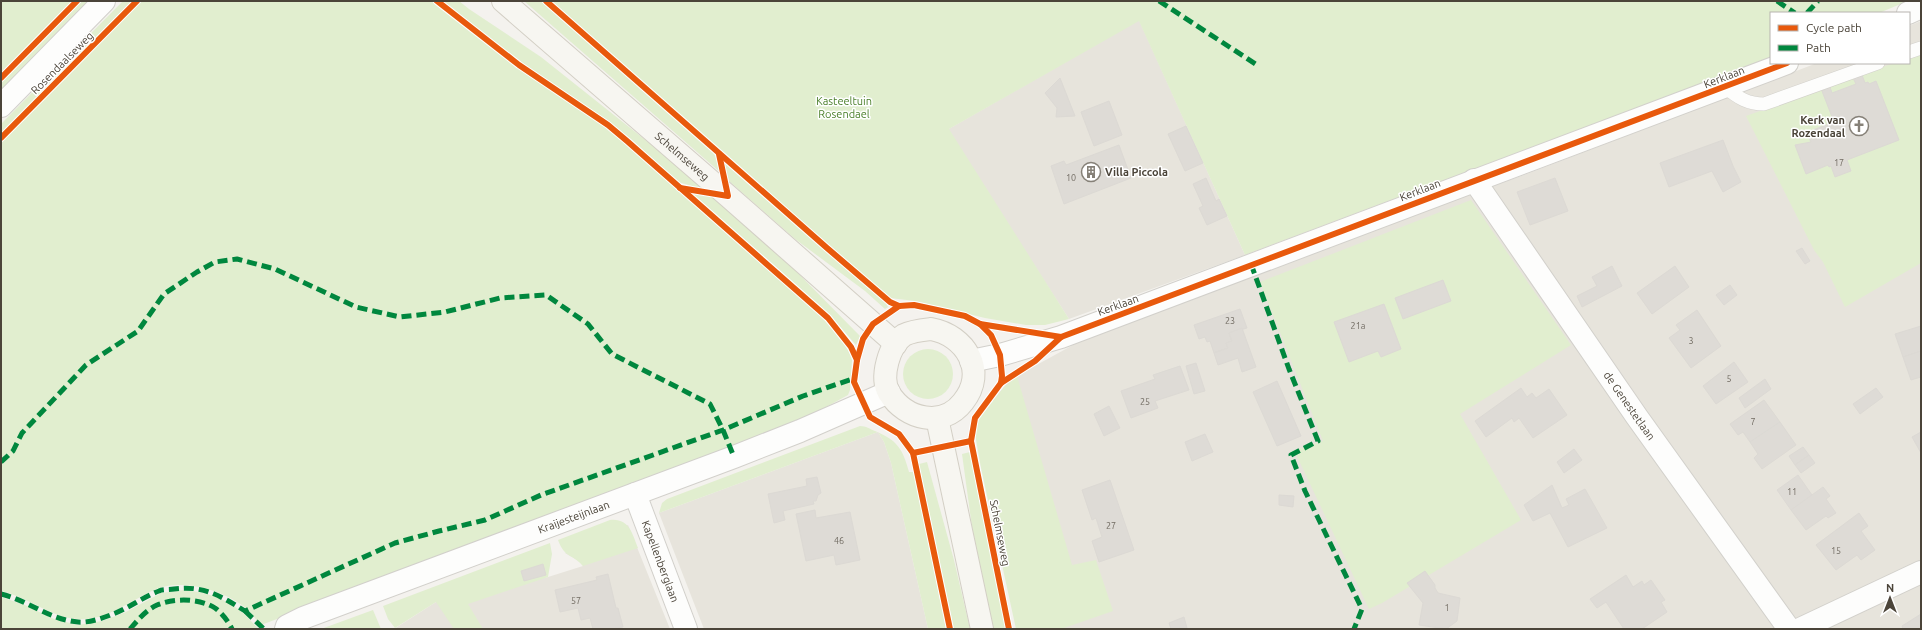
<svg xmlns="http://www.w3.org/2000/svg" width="1922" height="630" viewBox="0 0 1922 630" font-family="Ubuntu,sans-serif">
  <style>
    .residential { fill: #e7e4dc }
    .green { fill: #e1eecf }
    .building { fill: #dedbd6; stroke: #dcd9d4 }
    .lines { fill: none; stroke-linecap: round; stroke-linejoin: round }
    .service-casing { stroke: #d2d0cb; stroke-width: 14 }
    .minor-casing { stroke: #d2d0cb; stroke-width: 24 }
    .tertiary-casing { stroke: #d2d0cb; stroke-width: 24 }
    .secondary-casing { stroke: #d3cfc5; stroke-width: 24 }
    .service { stroke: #fdfdfc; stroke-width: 13 }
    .minor { stroke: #fdfdfc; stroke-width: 22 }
    .tertiary { stroke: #fdfdfc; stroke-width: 22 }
    .secondary { stroke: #f7f6f1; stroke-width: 22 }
    .quiet { stroke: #00873e; stroke-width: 5; stroke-dasharray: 10 5; stroke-linecap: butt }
    .cycleway-casing { stroke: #fff; stroke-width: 8 }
    .cycleway { stroke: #e8590c; stroke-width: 6 }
    .labels { text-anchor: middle; stroke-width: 3; stroke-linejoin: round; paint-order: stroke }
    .number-label { font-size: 9px; fill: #706a61 }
    .street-label { font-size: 11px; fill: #4b4439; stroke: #fff }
    .park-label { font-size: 11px; fill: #4a7f2a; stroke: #fff }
    .poi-label { font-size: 11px; font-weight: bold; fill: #4b4439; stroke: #fff; text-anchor: end }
  </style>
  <rect width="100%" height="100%" fill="#f4f2ee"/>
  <!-- residential -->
  <g class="residential">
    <polygon points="1139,20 1245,255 1069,319 947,130"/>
    <polygon points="1921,21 1921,629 1017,629 993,400 1011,379 1084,339 1451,201 1524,175 1817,63 1909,63 1909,26"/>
    <polygon points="878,432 884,442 891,463 928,629 704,629 659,513"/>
    <polygon points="628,525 670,629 394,629 436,602 548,577 583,566 579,561 565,553"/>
  </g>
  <!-- green -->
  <g class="green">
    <polygon points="1,1 73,1 1,73"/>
    <polygon points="81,1 91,1 1,92 1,82"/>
    <polygon points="123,1 132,1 1,133 1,124"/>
    <path d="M141,1h290l86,66 88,60 21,17 187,164 27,29 9,15 3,8 -2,30 -2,5 -40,22 -180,71 -367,137c-5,-5 -9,-11 -14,-16 -21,-18 -62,-30 -88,-21 -26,10 -52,34 -82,31 -27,-2 -49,-22 -76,-28v-448z"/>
    <polygon points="441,1 459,1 469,9 541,57 663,154 700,186 699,188 678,182 631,139 609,123 521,62"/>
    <polygon points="524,1 541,1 714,153 721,173"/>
    <polygon points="550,1 1908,1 1879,13 1771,13 1771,57 1245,255 1139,21 949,129 1069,319 1045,325 1026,325 985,318 915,301 890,298 829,246"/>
    <polygon points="1921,54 1921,263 1845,307 1823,262 1814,250 1746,116 1894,63 1909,63 1909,58"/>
    <polygon points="724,162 886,303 888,307 885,309 865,291 795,239 729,181"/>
    <polygon points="691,192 712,197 785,260 860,336 856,345 830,315 817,303"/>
    <polygon points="1471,200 1571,345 1460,414 1521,520 1382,603 1369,609 1295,452 1290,452 1323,441 1260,282"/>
    <circle cx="928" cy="374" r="25"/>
    <polygon points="1017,376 1072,565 1096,560 1113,611 1061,629 1016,629 981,468 975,434 977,421 1004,387"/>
    <path d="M860,426c6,0 10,3 15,5 22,9 28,18 34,41h5l32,157h-18l-37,-166 -7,-21 -6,-10 -219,81 3,-10 5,-4z"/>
    <polygon points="970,452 1008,629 993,629 972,527 962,454"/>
    <polygon points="927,462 954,560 970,629 954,629 919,464"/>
    <path d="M610,520c19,-2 22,13 28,28l-55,18c-11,-13 -18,-7 -25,-26z"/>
    <polygon points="550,543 552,554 548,577 468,604 483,629 454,629 436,602 395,628 388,619 383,606"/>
    <path d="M184,590c22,2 42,8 59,23 6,5 10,11 16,16h-258v-32l24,8 29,14 24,6 24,-4 24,-9 35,-19z"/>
    <polygon points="373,610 381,629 321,629"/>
  </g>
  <!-- building -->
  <g class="building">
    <polygon points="1862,75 1865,83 1868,82 1869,84 1876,81 1899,140 1847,160 1851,171 1835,177 1831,166 1829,167 1828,165 1806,174 1795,145 1811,142 1809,138 1813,130 1834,122 1822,91 1830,87 1832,93 1856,84 1853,78"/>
    <polygon points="1060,78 1075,116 1056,117 1057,108 1045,93"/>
    <polygon points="1109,101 1122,135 1094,146 1081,112"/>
    <polygon points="1186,126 1203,163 1185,171 1168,134"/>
    <polygon points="1723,140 1733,166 1741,182 1723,192 1712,171 1669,187 1660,163"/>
    <polygon points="1119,145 1131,178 1064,204 1051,166 1064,161 1066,165"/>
    <polygon points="1206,178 1216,201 1219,199 1227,216 1207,225 1199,208 1203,206 1193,184"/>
    <polygon points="1555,178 1568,211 1530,225 1517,192"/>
    <polygon points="1802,248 1810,261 1805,264 1796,251"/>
    <polygon points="1612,266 1622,286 1582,307 1577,296 1597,286 1592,277"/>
    <polygon points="1675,266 1689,287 1652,314 1637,293"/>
    <polygon points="1443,280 1451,301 1403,319 1395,298"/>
    <polygon points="1730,285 1737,295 1724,305 1716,295"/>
    <polygon points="1384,304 1401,349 1381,357 1378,351 1349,362 1334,322"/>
    <polygon points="1240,309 1247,328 1229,333 1232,341 1226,343 1228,348 1214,353 1210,341 1207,342 1205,337 1199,339 1194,325"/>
    <polygon points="1697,310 1721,346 1691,368 1669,338 1680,330 1676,325"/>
    <polygon points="1921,326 1921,351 1903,357 1895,334"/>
    <polygon points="1242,328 1256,367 1242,372 1238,358 1218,365 1214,353 1228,348 1226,343 1232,341 1229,333"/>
    <polygon points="1921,351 1921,377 1911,380 1903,357"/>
    <polygon points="1734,362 1748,382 1716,404 1703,386"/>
    <polygon points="1196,363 1205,391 1194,394 1186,366"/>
    <polygon points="1180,366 1189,390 1155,401 1158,408 1131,418 1121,391 1155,379 1153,375"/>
    <polygon points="1765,379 1771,389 1745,408 1739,398"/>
    <polygon points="1277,381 1301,436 1277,446 1253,392"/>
    <polygon points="1521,388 1527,397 1532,393 1536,398 1549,389 1567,415 1533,438 1519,418 1514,422 1512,418 1486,437 1475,421"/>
    <polygon points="1876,388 1883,397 1860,414 1853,404"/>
    <polygon points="1764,400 1780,422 1750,442 1743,432 1738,435 1730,424"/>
    <polygon points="1109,406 1120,428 1104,436 1094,414"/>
    <polygon points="1780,422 1796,445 1762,469 1754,458 1758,454 1750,442"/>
    <polygon points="1921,432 1921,453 1912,437"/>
    <polygon points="1205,434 1213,452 1192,461 1185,442"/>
    <polygon points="1803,447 1809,455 1795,465 1789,456"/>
    <polygon points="1574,449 1582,460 1564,473 1557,462"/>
    <polygon points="1809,455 1815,463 1801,473 1795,465"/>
    <polygon points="1798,475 1812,495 1791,510 1777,490"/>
    <polygon points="817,477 821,493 818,495 816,501 813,501 814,504 783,511 785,520 774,523 768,494 807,486 806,479"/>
    <polygon points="1110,480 1134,550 1099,562 1092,541 1102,537 1096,518 1092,520 1082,490"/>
    <polygon points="1552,485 1562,508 1569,505 1566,499 1585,489 1607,528 1568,547 1550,513 1533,521 1524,505"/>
    <polygon points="1823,487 1830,496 1826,499 1836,513 1828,518 1826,516 1806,530 1791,510"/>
    <polygon points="1279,495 1294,496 1293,507 1279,505"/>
    <polygon points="815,510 816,518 850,512 860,560 836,565 834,555 806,561 796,514"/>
    <polygon points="1859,513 1868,526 1861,531 1875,550 1861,560 1857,555 1836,570 1816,545"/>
    <polygon points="543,564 546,575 524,581 521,571"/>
    <polygon points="1425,571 1435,585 1435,588 1438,593 1460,598 1457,621 1446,629 1419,625 1423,603 1407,583"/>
    <polygon points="608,574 616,608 618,608 623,627 612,629 593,629 590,618 581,620 578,608 560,612 555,590 597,580 596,577"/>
    <polygon points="1626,575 1633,587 1642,581 1644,585 1651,580 1665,600 1661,602 1667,612 1642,629 1624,629 1606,602 1597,608 1590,599"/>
    <polygon points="1921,614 1921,629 1903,629 1902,626"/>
    <polygon points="1184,617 1187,628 1171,629 1169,623"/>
  </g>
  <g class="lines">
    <defs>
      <g id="service">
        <polyline points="1909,52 1921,48"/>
        <path d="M1725,87c13,11 23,17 39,17l114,-41"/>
      </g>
      <g id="minor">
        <polyline points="1908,13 1921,7"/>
        <path id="s1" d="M1474,180l163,237 152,212"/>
        <polyline points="971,361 1000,355 1061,337 1787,63"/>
        <path id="s2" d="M635,494l51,135"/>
        <path id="s3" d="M286,629l1,-3 16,-8 431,-161 66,-26 89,-39"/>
        <polyline points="1800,629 1921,572"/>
      </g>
      <polyline id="tertiary" points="1,106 104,1"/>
      <g id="secondary">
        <path id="s4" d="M503,1l225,195 168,148"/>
        <path d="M931,329c34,6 57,42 32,73 -20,26 -57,18 -74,-9 -9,-16 0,-48 15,-58 8,-4 18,-5 27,-6z"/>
        <polyline points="937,418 982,629"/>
      </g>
    </defs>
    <!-- service casing -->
    <use href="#service" class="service-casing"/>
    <!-- minor casing -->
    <use href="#minor" class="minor-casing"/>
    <!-- tertiary casing -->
    <use href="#tertiary" class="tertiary-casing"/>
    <!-- secondary casing -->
    <use href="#secondary" class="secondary-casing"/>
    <!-- service -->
    <use href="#service" class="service"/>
    <!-- minor -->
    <use href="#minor" class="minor"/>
    <!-- tertiary -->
    <use href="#tertiary" class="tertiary"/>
    <!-- secondary -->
    <use href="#secondary" class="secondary"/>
    <!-- quiet -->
    <g class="quiet">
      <polyline points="1159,1 1257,65"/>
      <polyline points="1777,1 1795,13"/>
      <polyline points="1807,13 1818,1"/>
      <polyline points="1251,264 1289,369 1318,441 1291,455 1305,491 1362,609 1354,629"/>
      <polyline points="1,462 13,451 22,433 86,365 138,331 164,294 197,272 215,262 237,259 275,269 356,307 400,317 445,312 500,298 546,295 588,324 612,354 710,404 723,430 734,457"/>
      <path d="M1,594c26,6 49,26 77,28 11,1 25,-4 35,-8 16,-6 30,-17 46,-23 4,-2 10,-1 15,-2 29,-4 47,7 71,22l150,-68 44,-12 46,-11 56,-25 182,-65 80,-34 52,-18"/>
      <polyline points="245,611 264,629"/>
      <path d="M130,629c8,-9 16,-19 27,-24 17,-7 42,-7 58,3 6,4 14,14 17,21"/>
    </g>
    <defs>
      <g id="cycleway">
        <polyline points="437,1 519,65 608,125 627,141 828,318 851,347 857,360"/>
        <polyline points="546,1 827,248 890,302 899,306"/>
        <polyline points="1,78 77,1"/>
        <polyline points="1,138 137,1"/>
        <polyline points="680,188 728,196 719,154"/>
        <polyline points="980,324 1061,337"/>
        <polyline points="1001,383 1035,361 1061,337 1787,63"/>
        <polyline points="913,453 971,441"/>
        <polyline points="950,629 913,453 899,434 870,417 854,382 857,360 863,339 873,324 899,306 914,305 965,316 980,324 991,335 1000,355 1002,376 1001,383 975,418 971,441 1009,629"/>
      </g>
    </defs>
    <!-- cycleway casing -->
    <use href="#cycleway" class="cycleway-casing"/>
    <!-- cycleway -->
    <use href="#cycleway" class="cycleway"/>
  </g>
  <!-- icons -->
  <defs>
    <symbol id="church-ring" viewBox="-11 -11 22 22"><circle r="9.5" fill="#fff" stroke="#868178" stroke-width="1.5"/><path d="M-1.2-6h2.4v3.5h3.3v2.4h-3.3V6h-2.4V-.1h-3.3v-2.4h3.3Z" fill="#868178"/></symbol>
    <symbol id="building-ring" viewBox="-11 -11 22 22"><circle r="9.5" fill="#fff" stroke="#868178" stroke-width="1.5"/><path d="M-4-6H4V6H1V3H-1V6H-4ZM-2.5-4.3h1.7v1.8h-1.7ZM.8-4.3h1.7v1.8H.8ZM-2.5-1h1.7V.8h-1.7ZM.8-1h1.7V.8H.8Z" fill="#868178"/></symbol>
  </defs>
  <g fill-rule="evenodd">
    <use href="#church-ring" x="1848" y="115" width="22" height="22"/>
    <use href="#building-ring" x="1080" y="161" width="22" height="22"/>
  </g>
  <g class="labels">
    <!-- number labels -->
    <g class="number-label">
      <text x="1839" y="166">17</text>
      <text x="1071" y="181">10</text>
      <text x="1230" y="324">23</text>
      <text x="1358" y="329">21a</text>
      <text x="1691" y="344">3</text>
      <text x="1729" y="382">5</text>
      <text x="1145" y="405">25</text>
      <text x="1753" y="425">7</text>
      <text x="1792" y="495">11</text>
      <text x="1111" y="529">27</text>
      <text x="839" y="544">46</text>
      <text x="1836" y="554">15</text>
      <text x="576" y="604">57</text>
      <text x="1447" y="611">1</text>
    </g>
    <!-- street labels -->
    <g class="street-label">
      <text transform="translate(62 63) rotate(-45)" y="4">Rosendaalseweg</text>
      <text transform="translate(1724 77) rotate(-21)" y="4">Kerklaan</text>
      <text dy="4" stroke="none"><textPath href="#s4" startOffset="237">Schelmseweg</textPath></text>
      <text transform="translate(1420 190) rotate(-21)" y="4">Kerklaan</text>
      <text transform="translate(1118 305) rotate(-20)" y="4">Kerklaan</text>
      <text dy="4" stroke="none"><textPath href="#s1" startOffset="274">de Genestetlaan</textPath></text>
      <text dy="4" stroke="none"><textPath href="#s3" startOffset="310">Kraijesteijnlaan</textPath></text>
      <text transform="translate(1000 533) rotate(79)" y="4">Schelmseweg</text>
      <text dy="4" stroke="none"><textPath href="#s2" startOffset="72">Kapellenberglaan</textPath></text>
    </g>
    <!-- park labels -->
    <g class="park-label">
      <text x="844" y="105">Kasteeltuin<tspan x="844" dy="13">Rosendael</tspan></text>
    </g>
    <!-- poi labels -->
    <g class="poi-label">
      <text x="1845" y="124">Kerk van<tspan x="1845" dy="13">Rozendaal</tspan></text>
      <text x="1105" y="176" text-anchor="start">Villa Piccola</text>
    </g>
  </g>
  <!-- border -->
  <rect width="1922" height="630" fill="none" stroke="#4b4439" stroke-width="4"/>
  <!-- legend -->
  <rect x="1770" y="12" width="140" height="52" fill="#ffffff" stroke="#b7b4b0"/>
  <rect x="1778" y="25" width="20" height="6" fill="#e8590c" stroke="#b7b4b0"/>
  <text x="1806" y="32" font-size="12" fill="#4b4439">Cycle path</text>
  <rect x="1778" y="45" width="20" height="6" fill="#00873e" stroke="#b7b4b0"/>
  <text x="1806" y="52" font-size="12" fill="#4b4439">Path</text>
  <!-- north arrow -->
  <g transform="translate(1890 598)" stroke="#ffffff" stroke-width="3" paint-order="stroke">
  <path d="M0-3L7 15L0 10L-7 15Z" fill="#4b4439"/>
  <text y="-6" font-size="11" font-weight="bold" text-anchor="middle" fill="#4b4439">N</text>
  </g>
</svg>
